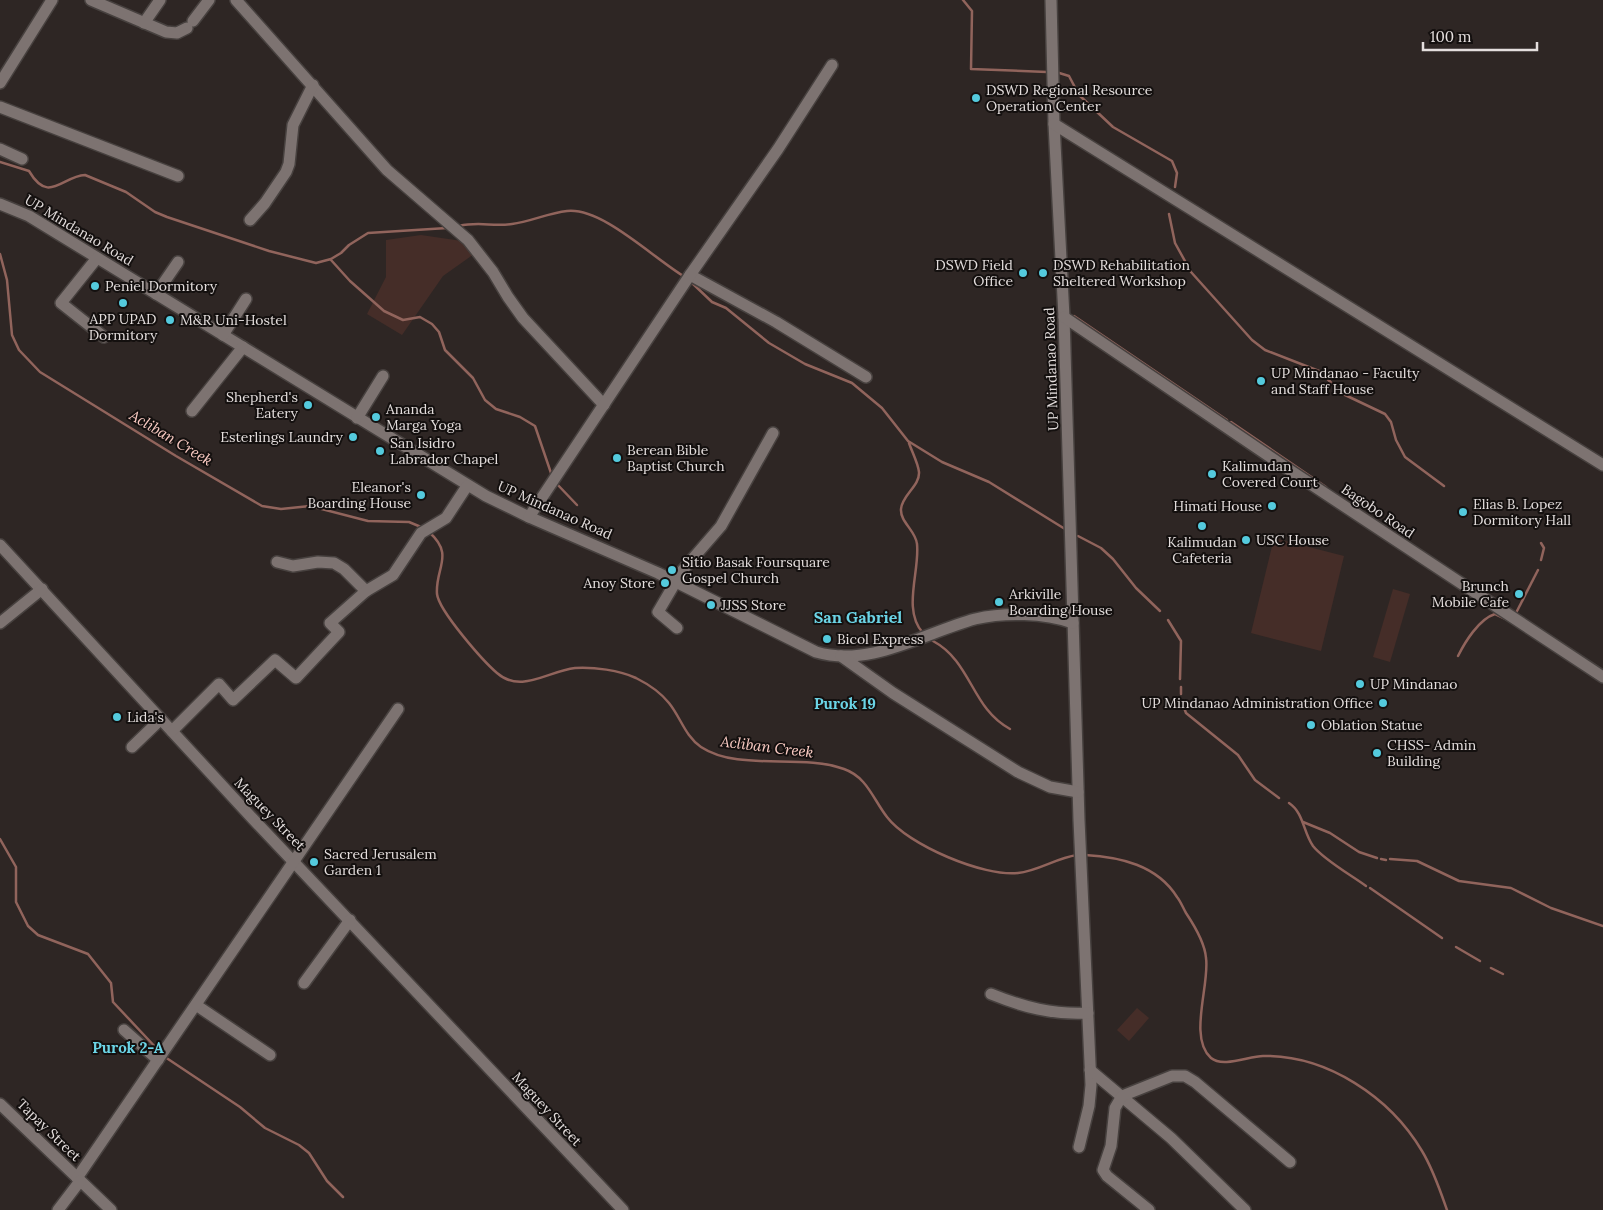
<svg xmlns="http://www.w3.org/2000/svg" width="1603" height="1210" viewBox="0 0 1603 1210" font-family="Lora,serif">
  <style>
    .garden { fill: #452d28 }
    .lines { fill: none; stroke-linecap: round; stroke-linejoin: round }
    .stream { stroke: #91645c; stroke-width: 2.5 }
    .minor-casing { stroke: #47413f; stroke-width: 14 }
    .minor { stroke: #7d7371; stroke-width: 11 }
    .poi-dot { fill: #54cadd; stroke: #14100f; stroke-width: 2 }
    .labels { text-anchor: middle; stroke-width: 4; stroke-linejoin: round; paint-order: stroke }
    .poi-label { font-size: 14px; fill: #e4dedd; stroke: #14100f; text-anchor: start }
    .street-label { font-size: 14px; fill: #e4dedd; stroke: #14100f }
    .water-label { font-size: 15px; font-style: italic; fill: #facbc3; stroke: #14100f }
    .neighbourhood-label { font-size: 15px; font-weight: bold; fill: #6bd4e6; stroke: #14100f }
    .quarter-label { font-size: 16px; font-weight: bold; fill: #6bd4e6; stroke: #14100f }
  </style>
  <rect width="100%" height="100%" fill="#2e2624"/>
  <!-- garden -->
  <g class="garden">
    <polygon points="421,235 462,241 474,254 443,276 402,335 367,314 386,277 386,240"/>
    <polygon points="1274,538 1344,556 1321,651 1251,633"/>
    <polygon points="1393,589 1410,594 1390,662 1373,657"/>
    <polygon points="1137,1008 1149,1018 1129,1041 1117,1030"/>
  </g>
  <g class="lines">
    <!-- stream -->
    <g class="stream">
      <polyline points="963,0 972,11 971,69 1047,72"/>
      <polyline points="1056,72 1069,76 1079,95 1113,127 1172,161 1177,173 1175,187"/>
      <path d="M0,162l29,9c20,34 33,5 56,4l41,17 29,20 12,5 102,34 47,12 15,-4 10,-6 8,-8 19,-12 79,-5"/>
      <polyline points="1169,214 1175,243 1191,272 1252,340 1265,350 1319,371 1343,394 1385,414 1391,422 1396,440 1405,457 1444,486"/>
      <path d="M459,226c21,-5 33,1 53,-2 18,-2 36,-11 55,-13 35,-4 86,47 118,66"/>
      <polyline points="0,254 7,280 12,335 19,350 40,372 176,456 262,506 281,509 310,506 368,521 409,522 421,527"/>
      <polyline points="331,260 350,281 384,311 403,320 420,317 432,324 439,332 445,350 473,378 485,400 496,409 520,417 535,426 552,476"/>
      <polyline points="691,282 712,302 726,308 769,343 805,364 852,383 882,408 908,441 942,462 989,482 1065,529"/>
      <polyline points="1074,316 1227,420"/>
      <polyline points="1231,422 1326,487"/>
      <path d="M909,443c3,9 9,20 10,29 1,14 -17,23 -18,37 -1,13 15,22 16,35 3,27 -15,66 6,89"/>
      <polyline points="556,483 577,505"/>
      <path d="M429,532c26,23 6,36 8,62 2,17 46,67 60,79 24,21 51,-2 78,-5 19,-1 44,2 61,10 12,6 25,15 33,25 12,15 16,33 32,44 38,25 100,6 143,22 23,8 29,30 43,48 21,28 97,60 131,56 20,-2 38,-15 59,-18"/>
      <polyline points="1078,536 1101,548 1113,559 1136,588 1160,611"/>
      <polyline points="1541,560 1544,548 1541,543"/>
      <polyline points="1516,613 1538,570"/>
      <polyline points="1168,620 1181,641 1180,679"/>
      <path d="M933,641c39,21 38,67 77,88"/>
      <path d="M1458,656c7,-14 21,-37 37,-42l15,7"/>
      <polyline points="1181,687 1181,694"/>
      <polyline points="1182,702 1186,713 1238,755 1255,780 1279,798"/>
      <path d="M1289,803c15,10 14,29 24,43 11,14 38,29 53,40"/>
      <polyline points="1303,822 1330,833 1359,852 1377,858"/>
      <polyline points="0,839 16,867 16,902 28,926 38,935 88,954 111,983 113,1002 159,1051"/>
      <path d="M1085,855c35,2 72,10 92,42 4,5 6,11 9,16 8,12 19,31 20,45 4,26 -18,80 5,100 12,10 38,-2 52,-2 64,-1 127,41 159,95 11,18 18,39 25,59"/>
      <polyline points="1381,859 1386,860"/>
      <polyline points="1390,859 1417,861 1459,881 1511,888 1551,908 1603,926"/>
      <polyline points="1370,888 1442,938"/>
      <polyline points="1456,947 1480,961"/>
      <polyline points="1491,968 1503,974"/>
      <polyline points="165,1057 240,1107 265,1128 299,1145 309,1153 327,1181 343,1197"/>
    </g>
    <defs>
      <g id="minor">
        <polyline points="91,0 166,32 177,33 187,28"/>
        <polyline points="236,0 387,170 468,240 493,272 508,297 523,318 604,405"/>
        <polyline points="1051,0 1054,124 1064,317 1079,820 1091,1085 1089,1106 1079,1147"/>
        <polyline points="193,21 209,0"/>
        <polyline points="144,23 160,0"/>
        <polyline points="0,83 52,0"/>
        <polyline points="0,107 178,176"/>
        <polyline points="1054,124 1603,465"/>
        <polyline points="0,149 22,159"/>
        <path d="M0,204l29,12 457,280 43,21 129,56 158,79c54,16 108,-19 159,-33 30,-7 69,-6 98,4"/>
        <polyline points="250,220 265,203 286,172 289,164 293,125 313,85"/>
        <polyline points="97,258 61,303 104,337"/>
        <polyline points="690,275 776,322 866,377"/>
        <polyline points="156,294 178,262"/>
        <polyline points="1064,317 1285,467 1603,677"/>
        <polyline points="223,335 246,299"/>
        <polyline points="192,411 243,347"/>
        <polyline points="357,418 383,376"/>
        <polyline points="529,517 690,275 778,149 832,65"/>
        <polyline points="0,545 253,819 623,1210"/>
        <polyline points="277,562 293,566 318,562 334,563 344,569 366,591"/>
        <polyline points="0,623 42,589"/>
        <polyline points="677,628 658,612 682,571 721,526 773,433"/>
        <polyline points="841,656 893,693 1018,772 1050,787 1078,792"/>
        <polyline points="172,731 219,684 233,700 275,660 296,678 339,632 330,623 366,591 393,575 421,533 446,518 467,486"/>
        <polyline points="132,747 161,719"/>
        <polyline points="304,983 350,920"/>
        <path d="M991,994c32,13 62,21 97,19"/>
        <polyline points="196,1005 270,1055"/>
        <polyline points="124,1030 158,1060"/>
        <polyline points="1090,1070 1171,1138 1245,1210"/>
        <polyline points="0,1104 111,1210"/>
        <polyline points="77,1178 398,709"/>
        <polyline points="58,1210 80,1181"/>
        <polyline points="1149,1210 1107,1176 1103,1170 1111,1146 1115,1108 1122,1096 1172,1076 1185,1076 1195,1082 1290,1162"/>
      </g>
    </defs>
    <!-- minor casing -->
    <use href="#minor" class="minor-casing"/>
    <!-- minor -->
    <use href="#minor" class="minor"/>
  </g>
  <!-- markers -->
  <g class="poi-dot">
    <circle cx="976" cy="98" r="5"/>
    <circle cx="1023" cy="273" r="5"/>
    <circle cx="1043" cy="273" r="5"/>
    <circle cx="95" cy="286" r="5"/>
    <circle cx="123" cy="303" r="5"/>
    <circle cx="170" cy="320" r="5"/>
    <circle cx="1261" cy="381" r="5"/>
    <circle cx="308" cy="405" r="5"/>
    <circle cx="376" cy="417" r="5"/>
    <circle cx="353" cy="437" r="5"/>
    <circle cx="380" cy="451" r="5"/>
    <circle cx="617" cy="458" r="5"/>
    <circle cx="1212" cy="474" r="5"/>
    <circle cx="421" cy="495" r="5"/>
    <circle cx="1272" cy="506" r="5"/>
    <circle cx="1463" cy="512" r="5"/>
    <circle cx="1202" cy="526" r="5"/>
    <circle cx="1246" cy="540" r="5"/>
    <circle cx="672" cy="570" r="5"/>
    <circle cx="665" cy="583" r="5"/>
    <circle cx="1519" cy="594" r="5"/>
    <circle cx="999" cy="602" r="5"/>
    <circle cx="711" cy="605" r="5"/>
    <circle cx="827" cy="639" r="5"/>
    <circle cx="1360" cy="684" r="5"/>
    <circle cx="1383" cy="703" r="5"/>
    <circle cx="117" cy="717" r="5"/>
    <circle cx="1311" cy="725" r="5"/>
    <circle cx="1377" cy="753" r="5"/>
    <circle cx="314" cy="862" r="5"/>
  </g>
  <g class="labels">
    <!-- poi labels -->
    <g class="poi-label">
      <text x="986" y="95">DSWD Regional Resource<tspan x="986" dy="16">Operation Center</tspan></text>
      <text x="1013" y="270" text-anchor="end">DSWD Field<tspan x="1013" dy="16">Office</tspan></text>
      <text x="1053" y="270">DSWD Rehabilitation<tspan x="1053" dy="16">Sheltered Workshop</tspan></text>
      <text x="105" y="291">Peniel Dormitory</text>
      <text x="123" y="324" text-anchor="middle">APP UPAD<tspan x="123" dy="16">Dormitory</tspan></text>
      <text x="180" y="325">M&amp;R Uni-Hostel</text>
      <text x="1271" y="378">UP Mindanao - Faculty<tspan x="1271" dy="16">and Staff House</tspan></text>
      <text x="298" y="402" text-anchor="end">Shepherd's<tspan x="298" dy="16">Eatery</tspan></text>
      <text x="386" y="414">Ananda<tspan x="386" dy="16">Marga Yoga</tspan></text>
      <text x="343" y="442" text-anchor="end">Esterlings Laundry</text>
      <text x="390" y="448">San Isidro<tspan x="390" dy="16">Labrador Chapel</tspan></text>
      <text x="627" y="455">Berean Bible<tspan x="627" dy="16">Baptist Church</tspan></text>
      <text x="1222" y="471">Kalimudan<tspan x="1222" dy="16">Covered Court</tspan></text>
      <text x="411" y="492" text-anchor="end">Eleanor's<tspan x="411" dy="16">Boarding House</tspan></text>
      <text x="1473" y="509">Elias B. Lopez<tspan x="1473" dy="16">Dormitory Hall</tspan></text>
      <text x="1262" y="511" text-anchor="end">Himati House</text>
      <text x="1256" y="545">USC House</text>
      <text x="1202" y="547" text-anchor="middle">Kalimudan<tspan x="1202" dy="16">Cafeteria</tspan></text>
      <text x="682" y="567">Sitio Basak Foursquare<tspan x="682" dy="16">Gospel Church</tspan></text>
      <text x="655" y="588" text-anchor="end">Anoy Store</text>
      <text x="1509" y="591" text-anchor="end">Brunch<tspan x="1509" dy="16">Mobile Cafe</tspan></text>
      <text x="1009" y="599">Arkiville<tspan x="1009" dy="16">Boarding House</tspan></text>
      <text x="721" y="610">JJSS Store</text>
      <text x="837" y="644">Bicol Express</text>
      <text x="1370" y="689">UP Mindanao</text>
      <text x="1373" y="708" text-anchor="end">UP Mindanao Administration Office</text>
      <text x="127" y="722">Lida's</text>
      <text x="1321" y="730">Oblation Statue</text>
      <text x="1387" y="750">CHSS- Admin<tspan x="1387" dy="16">Building</tspan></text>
      <text x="324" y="859">Sacred Jerusalem<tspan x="324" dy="16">Garden 1</tspan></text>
    </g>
    <!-- street labels -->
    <g class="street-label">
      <text transform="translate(79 230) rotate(31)" y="5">UP Mindanao Road</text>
      <text transform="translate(1051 369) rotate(-92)" y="5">UP Mindanao Road</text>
      <text transform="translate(555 510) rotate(24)" y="5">UP Mindanao Road</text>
      <text transform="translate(1378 511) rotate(34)" y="5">Bagobo Road</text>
      <text transform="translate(270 814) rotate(46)" y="5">Maguey Street</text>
      <text transform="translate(547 1109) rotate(47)" y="5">Maguey Street</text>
      <text transform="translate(49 1130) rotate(44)" y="5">Tapay Street</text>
    </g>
    <!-- water labels -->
    <g class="water-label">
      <text transform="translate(171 438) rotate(31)" y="5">Acliban Creek</text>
      <text transform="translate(767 747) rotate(7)" y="5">Acliban Creek</text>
    </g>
    <!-- neighbourhood labels -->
    <g class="neighbourhood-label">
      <text x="845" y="709">Purok 19</text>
      <text x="128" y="1053">Purok 2-A</text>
    </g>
    <!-- quarter labels -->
    <g class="quarter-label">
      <text x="858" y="623">San Gabriel</text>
    </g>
  </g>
  <!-- scale -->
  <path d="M1423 42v8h114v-8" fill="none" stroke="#e4dedd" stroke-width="2.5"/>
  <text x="1430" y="42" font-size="15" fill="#e4dedd" stroke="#14100f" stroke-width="4" paint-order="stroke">100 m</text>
</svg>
